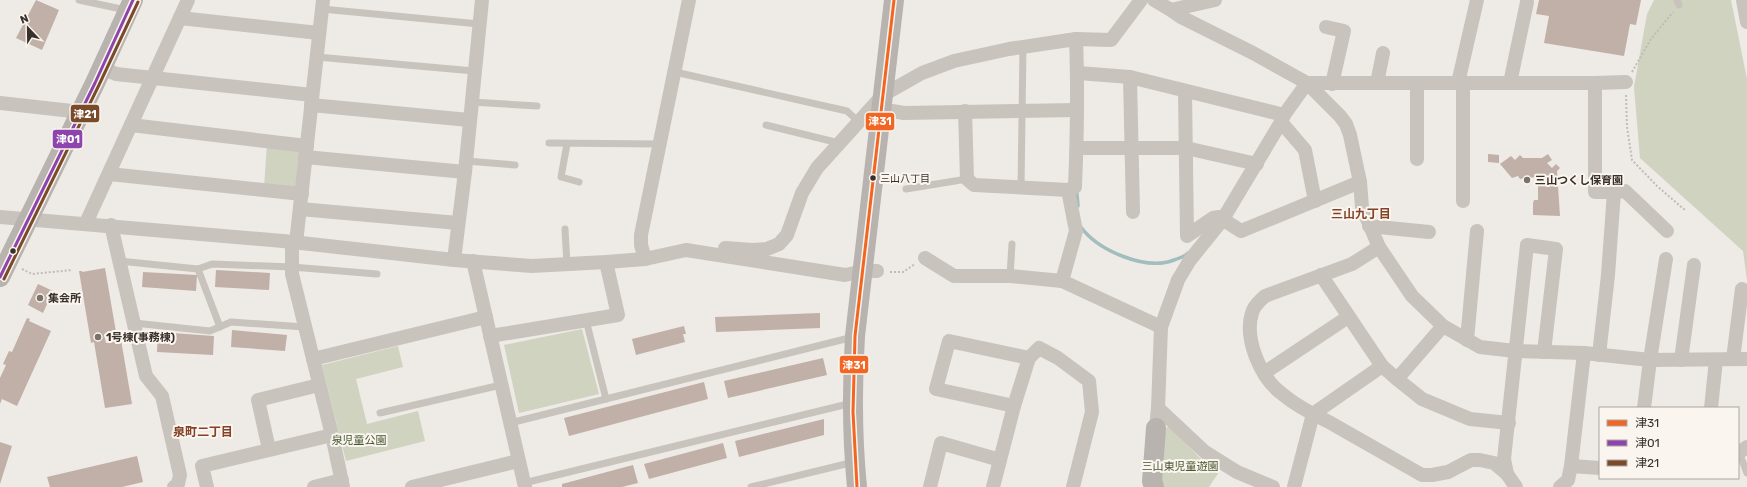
<svg xmlns="http://www.w3.org/2000/svg" width="1747" height="487" viewBox="0 0 1747 487" font-family="Rubik,'Noto Sans JP',sans-serif">
  <style>
    .green { fill: #cfd3c0 }
    .lines { fill: none; stroke-linecap: round; stroke-linejoin: round }
    .stream { stroke: #a2bdbe; stroke-width: 3.5 }
    .building { fill: #c1b0a7 }
    .path { stroke: #c1bbb6; stroke-width: 2; stroke-dasharray: 2 2; stroke-linecap: butt }
    .lane { stroke: #c8c3bd; stroke-width: 7 }
    .street { stroke: #c8c3bd; stroke-width: 14 }
    .secondary { stroke: #b8b3ae; stroke-width: 20 }
    .bus-1-casing { stroke: #faf5ee; stroke-width: 6 }
    .bus-2-casing { stroke: #faf5ee; stroke-width: 6 }
    .bus-3-casing { stroke: #faf5ee; stroke-width: 6 }
    .bus-1 { stroke: #f26522; stroke-width: 3 }
    .bus-2 { stroke: #8e44ad; stroke-width: 3 }
    .bus-3 { stroke: #7a4b2a; stroke-width: 3 }
    .bus-dot { fill: #39302b; stroke: #faf5ee; stroke-width: 1.5 }
    .poi-dot { fill: #78716c; stroke: #faf5ee; stroke-width: 1.5 }
    .labels { text-anchor: middle; stroke-width: 4; stroke-linejoin: round; paint-order: stroke }
    .bus-label { font-size: 10px; fill: #39302b; stroke: #faf5ee; text-anchor: start }
    .poi-label { font-size: 11px; font-weight: bold; fill: #39302b; stroke: #faf5ee; text-anchor: start }
    .park-label { font-size: 11px; fill: #475630; stroke: #faf5ee }
    .neighbourhood-label { font-size: 12px; font-weight: bold; fill: #844329; stroke: #faf5ee }
    .line-badge { stroke: #faf5ee; stroke-width: 1.5 }
    .badge-label { font-size: 11px; text-anchor: middle; font-weight: bold; fill: #fff }
  </style>
  <rect width="100%" height="100%" fill="#eeeae5"/>
  <!-- green -->
  <g class="green">
    <polygon points="1654,0 1731,0 1747,79 1747,280 1743,251 1640,158 1634,87 1647,14"/>
    <polygon points="267,143 300,147 300,188 264,188"/>
    <polygon points="582,329 599,394 519,413 504,345"/>
    <polygon points="398,346 403,367 356,379 367,424 418,411 425,441 346,461 322,365"/>
    <polygon points="1169,426 1200,458 1219,472 1209,487 1160,487 1161,432"/>
  </g>
  <g class="lines">
    <!-- stream -->
    <g class="stream">
      <polyline points="1077,194 1078,206"/>
      <path d="M1080,226c18,25 66,45 94,34 5,-2 11,-3 14,-7"/>
    </g>
  </g>
  <!-- building -->
  <g class="building">
    <polygon points="36,0 59,10 42,50 16,38"/>
    <polygon points="1539,0 1641,0 1636,25 1630,24 1624,56 1544,43 1549,16 1536,14"/>
    <polygon points="1488,154 1499,155 1499,163 1488,162"/>
    <polygon points="1548,154 1552,160 1547,163 1552,168 1556,164 1560,168 1557,171 1560,216 1533,215 1533,203 1534,200 1538,200 1538,183 1536,177 1520,179 1518,176 1512,178 1500,164 1511,156 1515,160 1520,155 1523,158 1542,158"/>
    <polygon points="105,268 116,332 104,334 106,343 121,340 132,404 105,408 94,342 91,343 79,271 82,271 82,272"/>
    <polygon points="216,270 270,273 269,290 215,287"/>
    <polygon points="143,272 197,275 196,291 142,287"/>
    <polygon points="38,284 53,291 43,313 28,305"/>
    <polygon points="820,313 820,328 716,332 715,317"/>
    <polygon points="27,318 30,319 29,321 51,331 17,406 2,399 0,404 0,378 6,365 3,364 9,351 12,352"/>
    <polygon points="684,326 686,334 683,334 685,342 636,355 632,339"/>
    <polygon points="232,330 287,335 285,351 231,347"/>
    <polygon points="158,332 214,336 213,355 157,352"/>
    <polygon points="823,358 827,375 728,398 724,381"/>
    <polygon points="704,382 708,399 569,436 564,418"/>
    <polygon points="824,419 824,435 739,457 735,441"/>
    <polygon points="0,442 12,446 0,484"/>
    <polygon points="723,443 727,458 649,479 644,464"/>
    <polygon points="137,456 143,482 122,487 50,487 47,477"/>
    <polygon points="633,465 638,483 622,487 562,487 562,484"/>
  </g>
  <g class="lines">
    <!-- path -->
    <g class="path">
      <polyline points="1632,72 1651,39 1673,12"/>
      <polyline points="1626,95 1627,127 1632,160 1657,186 1686,211"/>
      <polyline points="22,269 32,274 72,270"/>
      <polyline points="890,272 903,272 915,264"/>
    </g>
    <!-- lane -->
    <g class="lane">
      <polyline points="79,0 126,10"/>
      <polyline points="1677,0 1679,5"/>
      <polyline points="322,9 479,24"/>
      <polyline points="317,57 474,71"/>
      <polyline points="675,72 847,111 859,122"/>
      <polyline points="471,102 537,106"/>
      <polyline points="766,125 839,143"/>
      <polyline points="549,143 659,144"/>
      <polyline points="567,144 561,177 579,182"/>
      <polyline points="466,161 515,165"/>
      <polyline points="1021,187 1023,47"/>
      <polyline points="906,189 967,179"/>
      <polyline points="565,229 567,265"/>
      <polyline points="119,261 198,269 212,264 292,267 377,274"/>
      <polyline points="198,269 220,327"/>
      <polyline points="1010,276 1012,244"/>
      <polyline points="586,320 606,399"/>
      <polyline points="134,323 210,331 231,322 305,327"/>
      <polyline points="380,413 501,385"/>
      <polyline points="510,423 853,337"/>
      <polyline points="1739,452 1747,473"/>
      <polyline points="524,483 852,403"/>
      <polyline points="751,487 854,462"/>
    </g>
    <!-- street -->
    <g class="street">
      <polyline points="1154,0 1171,10 1181,17 1253,53 1307,83 1340,116 1346,124 1350,135 1360,182 1362,207 1379,247 1412,296 1443,326 1480,347 1515,351 1584,353 1650,360 1747,359"/>
      <polyline points="1743,0 1747,22"/>
      <polyline points="1171,10 1215,0"/>
      <polyline points="180,18 319,33"/>
      <polyline points="1326,27 1344,31 1332,84"/>
      <polyline points="102,68 116,74 312,95"/>
      <polyline points="1078,73 1130,77 1284,115"/>
      <polyline points="1130,77 1133,212"/>
      <polyline points="1377,83 1383,53"/>
      <polyline points="1458,83 1477,0"/>
      <polyline points="1510,83 1527,2"/>
      <polyline points="1595,83 1626,82"/>
      <polyline points="1185,91 1187,236 1213,218 1219,217 1241,231 1360,182"/>
      <polyline points="0,103 81,112"/>
      <polyline points="311,105 469,120"/>
      <polyline points="892,111 904,113 1077,110"/>
      <polyline points="965,111 967,179 974,185 1068,190 1076,231 1062,281"/>
      <polyline points="1281,122 1305,150 1315,201"/>
      <polyline points="131,125 307,146"/>
      <polyline points="1077,148 1186,148 1257,164"/>
      <polyline points="305,157 465,172"/>
      <polyline points="1417,159 1417,83"/>
      <polyline points="109,174 302,194"/>
      <path d="M1068,190l7,-3c2,-49 3,-98 1,-148"/>
      <polyline points="1614,192 1625,191 1667,231"/>
      <polyline points="1463,201 1463,83"/>
      <polyline points="300,209 458,223"/>
      <polyline points="0,217 283,241 454,260 532,266 606,262 645,259 686,250 845,275 864,271 877,271"/>
      <polyline points="86,223 188,0"/>
      <polyline points="111,225 146,376 162,396 180,475 178,484 174,487"/>
      <polyline points="1369,226 1429,232"/>
      <polyline points="292,242 292,274 332,435 343,487"/>
      <polyline points="296,243 323,0"/>
      <path d="M1379,247l-27,17 -87,32c-5,5 -11,9 -13,17 -8,25 8,64 29,80 14,12 31,21 48,29l93,53h10l16,-3 23,-12h9l14,3 13,11"/>
      <polyline points="725,248 752,250 767,249 779,244 787,235 802,193 817,168 883,95 922,73 954,61 1009,49 1076,39 1111,40 1141,0"/>
      <polyline points="925,258 954,276 1010,276 1062,281 1161,327"/>
      <polyline points="645,259 641,245 641,235 689,0"/>
      <polyline points="454,260 465,172 482,0"/>
      <polyline points="473,261 525,487"/>
      <polyline points="1321,275 1382,366 1397,379 1422,399 1470,419 1509,423"/>
      <polyline points="490,336 618,315 606,262"/>
      <polyline points="1467,340 1477,231"/>
      <polyline points="313,359 486,317"/>
      <polyline points="1733,359 1742,289"/>
      <polyline points="1681,360 1694,265"/>
      <polyline points="1264,373 1348,317"/>
      <polyline points="1397,379 1443,326"/>
      <polyline points="1014,406 936,389 949,341 1029,358"/>
      <polyline points="1158,408 1205,452 1237,472 1273,487"/>
      <polyline points="1644,408 1650,360 1666,259"/>
      <polyline points="1711,408 1716,360"/>
      <polyline points="1156,428 1158,408 1161,327 1178,280 1190,260 1223,219 1281,122 1284,115 1307,83 1595,83 1595,192 1614,192 1608,275 1599,355"/>
      <polyline points="269,449 258,400 319,385"/>
      <polyline points="1738,453 1747,447"/>
      <polyline points="1571,466 1600,468"/>
      <polyline points="207,487 202,466 332,435"/>
      <polyline points="314,487 342,480"/>
      <polyline points="412,487 518,461"/>
      <polyline points="930,487 941,443 1000,460"/>
      <polyline points="993,487 1014,406 1029,358 1039,348 1058,358 1089,381 1092,412 1073,487"/>
      <polyline points="1294,487 1313,414 1382,366"/>
      <polyline points="1516,487 1507,474 1504,459 1527,245 1556,249 1544,352"/>
      <polyline points="1560,487 1568,480 1571,466 1584,353"/>
    </g>
    <!-- secondary -->
    <g class="secondary">
      <polyline points="0,277 95,83 133,0"/>
      <path d="M857,487c-5,-50 -5,-101 -2,-151l39,-336"/>
      <polyline points="1154,487 1152,481 1156,428"/>
    </g>
    <defs>
      <polyline id="bus-1" points="857,487 853,412 855,336 894,0"/>
      <polyline id="bus-2" points="0,277 95,83 133,0"/>
      <polyline id="bus-3" points="4,279 99,85 138,2"/>
    </defs>
    <!-- bus-1 casing -->
    <use href="#bus-1" class="bus-1-casing"/>
    <!-- bus-2 casing -->
    <use href="#bus-2" class="bus-2-casing"/>
    <!-- bus-3 casing -->
    <use href="#bus-3" class="bus-3-casing"/>
    <!-- bus-1 -->
    <use href="#bus-1" class="bus-1"/>
    <!-- bus-2 -->
    <use href="#bus-2" class="bus-2"/>
    <!-- bus-3 -->
    <use href="#bus-3" class="bus-3"/>
  </g>
  <!-- markers -->
  <g class="bus-dot">
    <circle cx="873" cy="178" r="3.5"/>
    <circle cx="13" cy="251" r="3.5"/>
  </g>
  <g class="poi-dot">
    <circle cx="1527" cy="180" r="4"/>
    <circle cx="40" cy="298" r="4"/>
    <circle cx="98" cy="337" r="4"/>
  </g>
  <g class="labels">
    <!-- bus labels -->
    <g class="bus-label">
      <text x="880" y="182">三山八丁目</text>
    </g>
    <!-- poi labels -->
    <g class="poi-label">
      <text x="1535" y="184">三山つくし保育園</text>
      <text x="48" y="302">集会所</text>
      <text x="106" y="341">1号棟(事務棟)</text>
    </g>
    <!-- park labels -->
    <g class="park-label">
      <text x="359" y="444">泉児童公園</text>
      <text x="1180" y="470">三山東児童遊園</text>
    </g>
    <!-- neighbourhood labels -->
    <g class="neighbourhood-label">
      <text x="1361" y="218">三山九丁目</text>
      <text x="203" y="436">泉町二丁目</text>
    </g>
  </g>
  <g class="line-badge">
    <rect x="70" y="104" width="30" height="19" rx="4" fill="#7a4b2a"/>
    <rect x="865" y="112" width="30" height="19" rx="4" fill="#f26522"/>
    <rect x="52" y="129" width="31" height="20" rx="4" fill="#8e44ad"/>
    <rect x="839" y="355" width="30" height="19" rx="4" fill="#f26522"/>
  </g>
  <g class="badge-label">
    <text x="85" y="118">津21</text>
    <text x="880" y="125">津31</text>
    <text x="68" y="143">津01</text>
    <text x="854" y="369">津31</text>
  </g>
  <!-- legend -->
  <rect x="1599" y="407" width="140" height="72" fill="#faf5ee" stroke="#ada6a0"/>
  <rect x="1607" y="420" width="20" height="6" fill="#f26522" stroke="#ada6a0"/>
  <text x="1635" y="427" font-size="12" fill="#39302b">津31</text>
  <rect x="1607" y="440" width="20" height="6" fill="#8e44ad" stroke="#ada6a0"/>
  <text x="1635" y="447" font-size="12" fill="#39302b">津01</text>
  <rect x="1607" y="460" width="20" height="6" fill="#7a4b2a" stroke="#ada6a0"/>
  <text x="1635" y="467" font-size="12" fill="#39302b">津21</text>
  <!-- north arrow -->
  <g transform="translate(28 28) rotate(338)" stroke="#faf5ee" stroke-width="3" paint-order="stroke">
  <path d="M0-3L7 15L0 10L-7 15Z" fill="#39302b"/>
  <text y="-6" font-size="11" font-weight="bold" text-anchor="middle" fill="#39302b">N</text>
  </g>
</svg>
